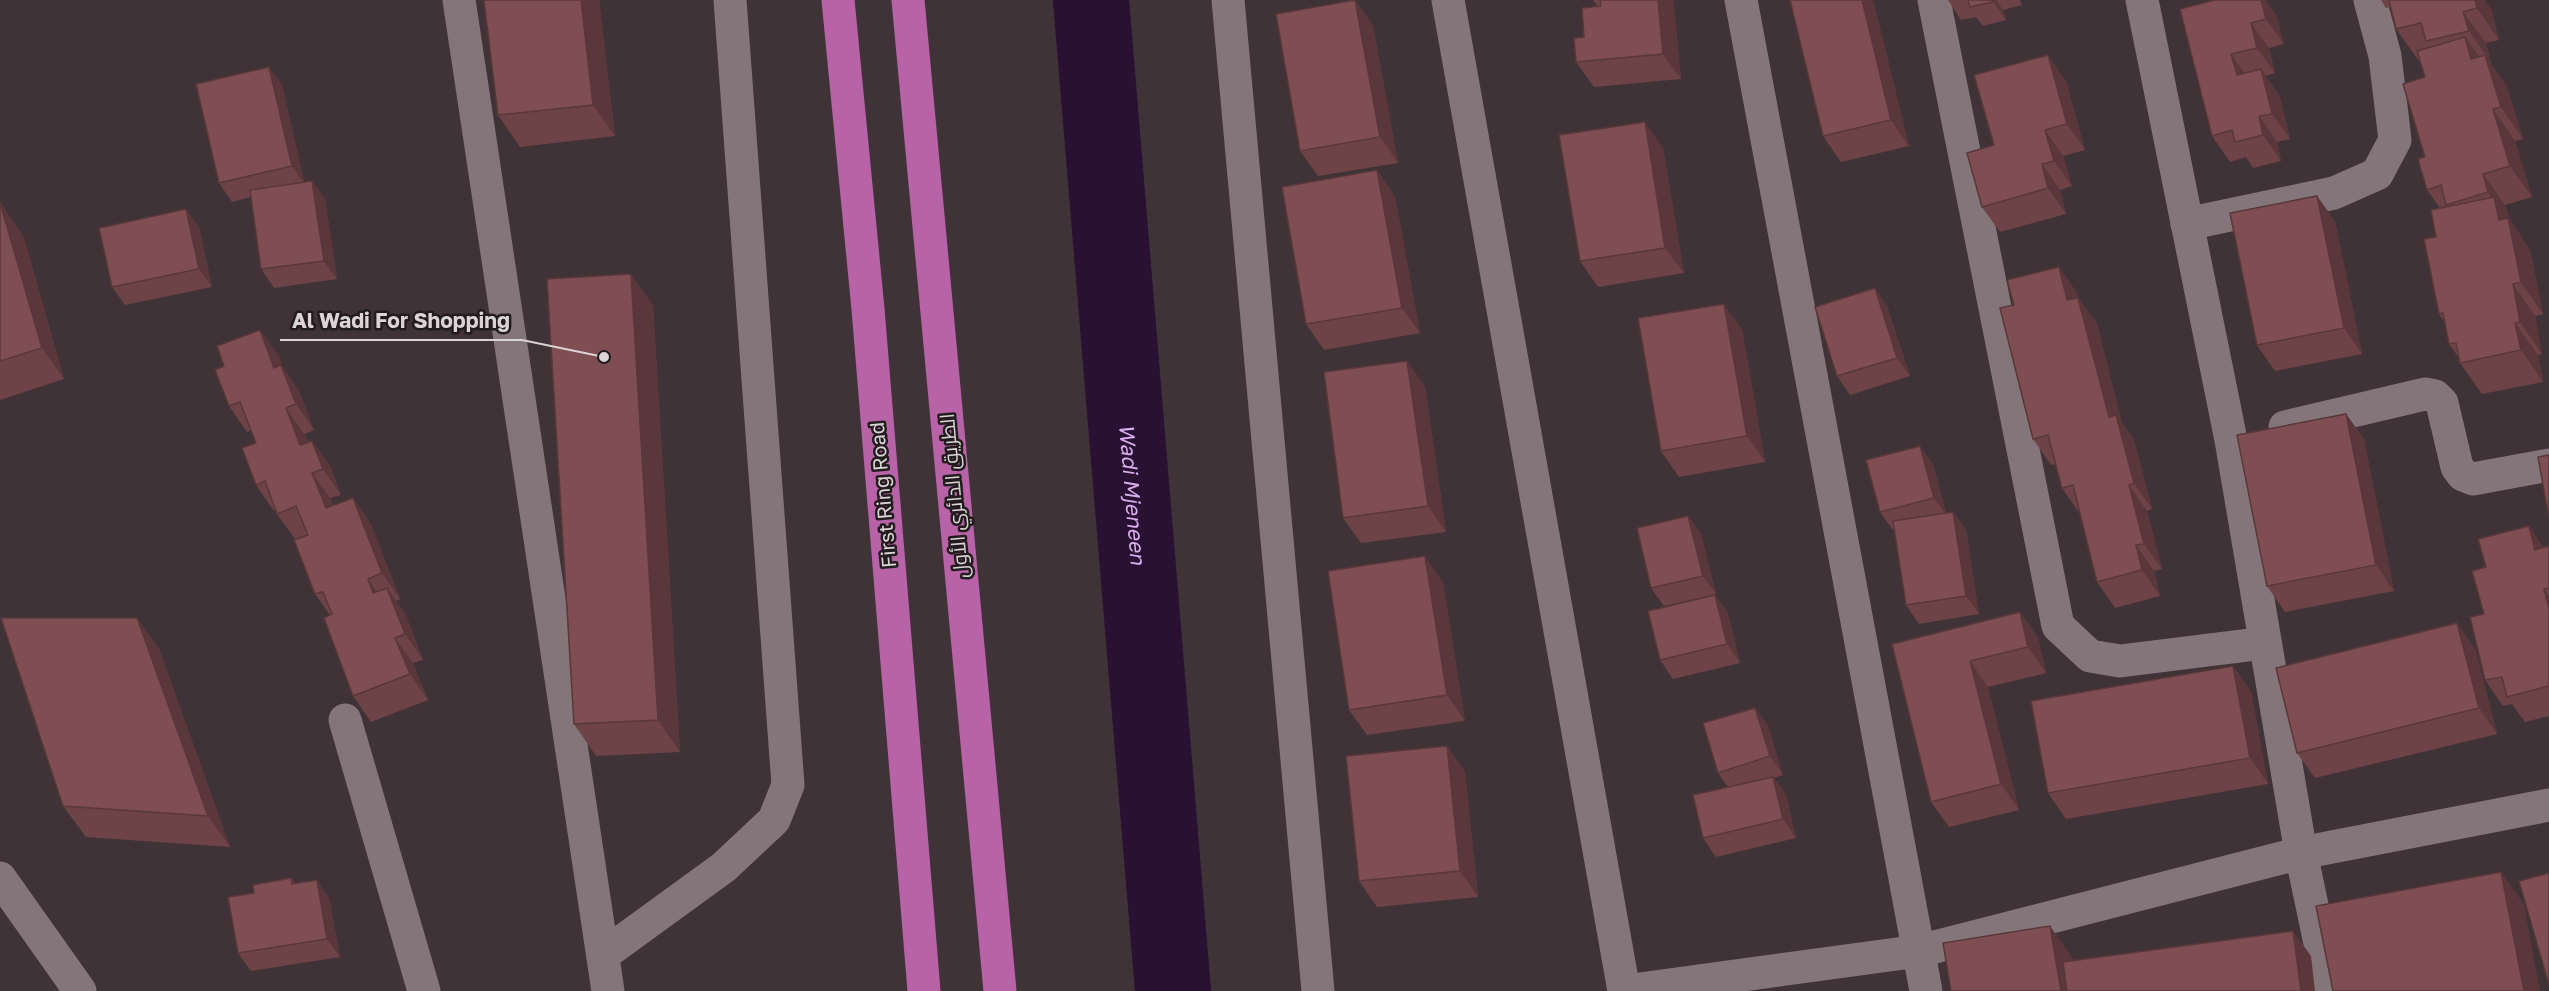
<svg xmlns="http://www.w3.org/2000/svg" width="2549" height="991" viewBox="0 0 2549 991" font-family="'Golos Text',Cairo,sans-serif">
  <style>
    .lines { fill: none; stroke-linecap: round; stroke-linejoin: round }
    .river { stroke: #281132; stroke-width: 76 }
    .minor { stroke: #83757a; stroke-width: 33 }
    .trunk { stroke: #b862a8; stroke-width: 33 }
    .wall { fill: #6d4347 }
    .shaded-wall { fill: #59373a }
    .building { fill: #7f4e53; stroke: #59373a; stroke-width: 1.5 }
    .labels { text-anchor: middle; stroke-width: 5; stroke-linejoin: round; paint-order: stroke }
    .street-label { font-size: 20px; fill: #dbd4d6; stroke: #221c1e }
    .water-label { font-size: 21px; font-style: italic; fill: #d8aeec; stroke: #221c1e }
    .leader { fill: none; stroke: #dbd4d6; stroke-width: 2 }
    .callout-dot { fill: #dbd4d6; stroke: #221c1e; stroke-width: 2 }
    .callout-label { font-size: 21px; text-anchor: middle; font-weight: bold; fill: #dbd4d6; stroke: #221c1e; stroke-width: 5; stroke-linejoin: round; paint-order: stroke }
  </style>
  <rect width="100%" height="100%" fill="#3f3337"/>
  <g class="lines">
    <!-- river -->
    <path class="river" id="s1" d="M1091,0l82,991"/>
    <!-- minor -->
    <g class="minor">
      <polyline points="459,0 608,991"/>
      <polyline points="1228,0 1318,991"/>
      <polyline points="1448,0 1624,991"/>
      <polyline points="1741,0 1926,991"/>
      <polyline points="1934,0 2058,626 2090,656 2120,661 2265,643"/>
      <polyline points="2142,0 2231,440 2301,853 2330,991"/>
      <polyline points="2187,224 2334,193 2377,174 2395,140 2385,56 2370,0"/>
      <polyline points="2285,427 2425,394 2435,396 2442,403 2457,467 2463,475 2473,479 2549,465"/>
      <polyline points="345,720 424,991"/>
      <polyline points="0,878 80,991"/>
      <polyline points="603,955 724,867 774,820 788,785 730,0"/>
      <polyline points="1625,991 1919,951 2301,853 2549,805"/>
    </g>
    <!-- trunk -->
    <g class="trunk">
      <polyline points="838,0 868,309 924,991"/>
      <polyline points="908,0 1000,991"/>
    </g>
  </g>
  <!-- wall -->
  <g class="wall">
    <polygon points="484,0 599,0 615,136 520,147 498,115"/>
    <polygon points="1355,0 1373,26 1398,163 1318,176 1300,151"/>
    <polygon points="1593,0 1673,0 1681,79 1594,87 1576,62 1584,37 1598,7"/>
    <polygon points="1873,0 1909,146 1841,162 1823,136"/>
    <polygon points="1948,0 2020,0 2022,5 2003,10 2006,20 1983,26 1976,17 1961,20"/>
    <polygon points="2381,0 2484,0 2491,9 2499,40 2486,43 2491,63 2490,63 2507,87 2523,139 2515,141 2532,197 2505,205 2509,218 2530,250 2543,314 2535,316 2542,354 2538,355 2543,382 2482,394 2460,363 2459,358 2449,344 2445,323 2439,314 2436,237 2440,208 2427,190 2425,157 2425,77 2420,61 2419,61 2396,29 2391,7 2386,8"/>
    <polygon points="2180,9 2276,15 2284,44 2269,48 2275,73 2265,76 2279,95 2290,139 2277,142 2281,161 2253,168 2246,157 2230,162 2212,136"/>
    <polygon points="269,67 282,85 304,182 312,181 325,199 337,279 274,288 261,269 251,197 232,202 219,183"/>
    <polygon points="2066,81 2085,150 2063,156 2072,186 2060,190 2066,214 2000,232 1982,207 1994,145"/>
    <polygon points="1663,148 1684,273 1598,287 1580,261"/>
    <polygon points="1395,196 1420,333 1324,350 1306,324"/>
    <polygon points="0,202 24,238 64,379 0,400"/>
    <polygon points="2335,221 2362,354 2275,371 2257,345"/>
    <polygon points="199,227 212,287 125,305 112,287"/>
    <polygon points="2059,267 2077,293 2078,298 2097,324 2122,423 2134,440 2152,509 2147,511 2162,569 2154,571 2160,596 2115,608 2097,582 2080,514 2062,488 2056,464 2051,465 2033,439 2014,305"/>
    <polygon points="1875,288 1887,306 1910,376 1850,395 1837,376"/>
    <polygon points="653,305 680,752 596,756 574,724"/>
    <polygon points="1742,329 1765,462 1679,477 1661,451"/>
    <polygon points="260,330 278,355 282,366 299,391 314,430 304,434 308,442 312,441 330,466 341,495 330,498 333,506 371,524 400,599 396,601 405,613 423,660 413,663 428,700 371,722 353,696 330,615 315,594 308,534 295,539 277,514 276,510 274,511 256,485 256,443 251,430 247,432 229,406 224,366"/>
    <polygon points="1425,386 1446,532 1361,543 1343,518"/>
    <polygon points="2346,414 2364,439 2394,591 2285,612 2267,586"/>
    <polygon points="1933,464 1946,513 1953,512 1966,530 1979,614 1919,624 1906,605 1895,530 1893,530 1880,512"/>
    <polygon points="1688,516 1701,534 1716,594 1664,606 1651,588"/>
    <polygon points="2529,526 2544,548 2549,546 2549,716 2525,722 2512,704 2503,706 2485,680 2484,614 2486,567"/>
    <polygon points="1443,582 1465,721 1367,735 1349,710"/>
    <polygon points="1715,595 1728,613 1740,663 1673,679 1660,660"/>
    <polygon points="2020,612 2038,638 2046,673 1988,687 2019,810 1949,827 1931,802 1892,644"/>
    <polygon points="137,618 159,649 230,847 86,837 63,806"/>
    <polygon points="2475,649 2497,734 2315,778 2297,753"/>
    <polygon points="2233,666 2251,692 2268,784 2066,819 2048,793"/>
    <polygon points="1755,708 1768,726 1783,775 1774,778 1786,795 1796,838 1716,857 1703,838 1728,787 1718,773"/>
    <polygon points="1447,746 1465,772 1478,897 1377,907 1359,881"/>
    <polygon points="291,878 295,884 329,898 340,957 251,971 238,953 254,893"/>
  </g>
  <!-- shaded-wall -->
  <g class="shaded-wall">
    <polygon points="581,0 599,0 615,136 593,105"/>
    <polygon points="1355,0 1373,26 1398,163 1380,137"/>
    <polygon points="1658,0 1673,0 1681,79 1663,54"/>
    <polygon points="1862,0 1873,0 1909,146 1891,120"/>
    <polygon points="1992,0 1996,0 2003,10 2006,20"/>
    <polygon points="2261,0 2266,0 2276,15 2284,44 2266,19"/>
    <polygon points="2475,0 2484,0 2491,9 2499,40 2477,8"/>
    <polygon points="2463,12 2486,43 2491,63 2469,31"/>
    <polygon points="2251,23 2269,48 2275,73 2257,48"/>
    <polygon points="2465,37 2487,68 2471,59"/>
    <polygon points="2231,54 2249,80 2237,75"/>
    <polygon points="2048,55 2066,81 2085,150 2067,124"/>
    <polygon points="2485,55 2507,87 2523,139 2501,107"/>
    <polygon points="269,67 282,85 305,185 292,166"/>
    <polygon points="2261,69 2279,95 2290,139 2272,114"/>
    <polygon points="2493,109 2515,141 2532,197 2510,166"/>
    <polygon points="2259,116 2277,142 2281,161 2263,135"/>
    <polygon points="1645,122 1663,148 1684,273 1665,248"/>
    <polygon points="2045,130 2063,156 2072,186 2054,161"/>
    <polygon points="2042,164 2060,190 2066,214 2048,188"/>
    <polygon points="1377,170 1395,196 1420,333 1402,308"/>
    <polygon points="2483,174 2505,205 2509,218 2530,250 2543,314 2521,282 2499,220 2495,202 2488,192"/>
    <polygon points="312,181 325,199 337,279 324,261"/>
    <polygon points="2317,196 2335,221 2362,354 2344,328"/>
    <polygon points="0,202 24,238 64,379 42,348"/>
    <polygon points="186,209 199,227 212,287 199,269"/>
    <polygon points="2059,267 2077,293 2085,326 2067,300"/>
    <polygon points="631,274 653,305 680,752 658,720"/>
    <polygon points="2513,284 2535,316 2542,354 2520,322"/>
    <polygon points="1875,288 1887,306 1910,376 1897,358"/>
    <polygon points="2078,298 2097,324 2122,423 2134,440 2152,509 2134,483 2109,417"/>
    <polygon points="1724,304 1742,329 1765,462 1747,436"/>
    <polygon points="2515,323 2538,355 2543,382 2521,350"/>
    <polygon points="260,330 278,355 282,366 299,391 314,430 296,404 274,368"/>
    <polygon points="1407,361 1425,386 1446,532 1428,506"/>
    <polygon points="286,408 304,434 318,471 300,445"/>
    <polygon points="2346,414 2364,439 2394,591 2376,565"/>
    <polygon points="312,441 330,466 341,495 323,469"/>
    <polygon points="1920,446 1933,464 1947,516 1934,498"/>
    <polygon points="312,473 330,498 345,534 326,508"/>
    <polygon points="2129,485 2147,511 2162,569 2144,544"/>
    <polygon points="353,498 371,524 400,599 382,573"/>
    <polygon points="1953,512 1966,530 1979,614 1966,596"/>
    <polygon points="1688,516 1701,534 1716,594 1703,576"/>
    <polygon points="2529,526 2547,552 2535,550"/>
    <polygon points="2136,545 2154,571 2160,596 2142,570"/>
    <polygon points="1425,556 1443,582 1465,721 1447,695"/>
    <polygon points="368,579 386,605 373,593"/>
    <polygon points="387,588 405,613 423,660 405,634"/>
    <polygon points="2544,589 2549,597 2549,609"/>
    <polygon points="1715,595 1728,613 1740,663 1727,644"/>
    <polygon points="2020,612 2038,638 2046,673 2028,647"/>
    <polygon points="137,618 159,649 230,847 208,816"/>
    <polygon points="2457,623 2475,649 2497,734 2479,708"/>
    <polygon points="395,638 413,663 428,700 410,674"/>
    <polygon points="1970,661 1988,687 2019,810 2001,784"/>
    <polygon points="2233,666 2251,692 2268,784 2250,758"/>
    <polygon points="1755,708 1768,726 1783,775 1770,756"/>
    <polygon points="1447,746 1465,772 1478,897 1460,871"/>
    <polygon points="1773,777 1786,795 1796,838 1783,819"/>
    <polygon points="2501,872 2524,904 2540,991 2524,991"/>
    <polygon points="317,880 329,898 340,957 327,939"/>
    <polygon points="2050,926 2072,957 2078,991 2061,991"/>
    <polygon points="2293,931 2311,956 2315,991 2301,991"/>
  </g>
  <!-- building -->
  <g class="building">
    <polygon points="484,0 581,0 593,105 498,115"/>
    <polygon points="1355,0 1380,137 1300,151 1276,14"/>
    <polygon points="1600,0 1658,0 1663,54 1576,62 1574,38 1584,37 1582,8 1601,6"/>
    <polygon points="1790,0 1862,0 1891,120 1823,136"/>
    <polygon points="1968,0 1992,0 1993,2 1970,7"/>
    <polygon points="2215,0 2261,0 2266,19 2251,23 2257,48 2231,54 2237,75 2261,69 2272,114 2259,116 2263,135 2235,142 2232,130 2212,136 2180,9"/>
    <polygon points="2389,0 2475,0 2477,8 2463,12 2469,31 2426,41 2421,23 2396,29"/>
    <polygon points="2465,37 2471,59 2485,55 2501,107 2493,109 2510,166 2483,174 2488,192 2446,205 2441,185 2427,190 2418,159 2425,157 2403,84 2425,77 2417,51"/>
    <polygon points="2048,55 2067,124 2045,130 2054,161 2042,164 2048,188 1982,207 1967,153 1994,145 1974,75"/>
    <polygon points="269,67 292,166 219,183 196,84"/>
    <polygon points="1645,122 1665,248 1580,261 1559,135"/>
    <polygon points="1377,170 1402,308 1306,324 1282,187"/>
    <polygon points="312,181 324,261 261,269 250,190"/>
    <polygon points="2317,196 2344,328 2257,345 2230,213"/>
    <polygon points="2494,197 2499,220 2508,218 2521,282 2513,284 2520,322 2515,323 2521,350 2460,363 2456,343 2449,344 2443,313 2439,314 2424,239 2436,237 2431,210"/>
    <polygon points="0,204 1,206 42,348 0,361"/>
    <polygon points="186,209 199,269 112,287 99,228"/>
    <polygon points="2059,267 2067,300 2078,298 2109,417 2116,415 2134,483 2129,485 2144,544 2136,545 2142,570 2097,582 2073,485 2062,488 2048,435 2033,439 2000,308 2014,305 2007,280"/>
    <polygon points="631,274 658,720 574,724 547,279"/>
    <polygon points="1875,288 1897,358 1837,376 1815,307"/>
    <polygon points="1724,304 1747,436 1661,451 1638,318"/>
    <polygon points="260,330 274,368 281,365 296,404 286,408 300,445 312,441 323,469 312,473 326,508 353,498 382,573 368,579 373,593 387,588 405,634 395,638 410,674 353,696 324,618 332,614 323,592 315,594 294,540 308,535 296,506 277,514 265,481 256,485 242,448 256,443 240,402 229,406 215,370 224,366 217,346"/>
    <polygon points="1407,361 1428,506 1343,518 1324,372"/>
    <polygon points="2346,414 2376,565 2267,586 2237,435"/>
    <polygon points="1920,446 1934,498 1880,512 1866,460"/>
    <polygon points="2549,455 2549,518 2538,457"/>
    <polygon points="1953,512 1966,596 1906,605 1893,521"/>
    <polygon points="1688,516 1703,576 1651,588 1637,528"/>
    <polygon points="2529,526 2535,550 2549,546 2549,588 2544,589 2549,609 2549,686 2507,697 2502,677 2485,680 2470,617 2484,614 2472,571 2486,567 2478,539"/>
    <polygon points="1425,556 1447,695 1349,710 1328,571"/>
    <polygon points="1715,595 1727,644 1660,660 1648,611"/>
    <polygon points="2020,612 2028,647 1970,661 2001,784 1931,802 1892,644"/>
    <polygon points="1,618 137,618 208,816 63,806"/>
    <polygon points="2457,623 2479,708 2297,753 2276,668"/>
    <polygon points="2233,666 2250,758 2048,793 2031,701"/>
    <polygon points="1755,708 1770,756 1718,773 1703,723"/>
    <polygon points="1447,746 1460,871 1359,881 1346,756"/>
    <polygon points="1773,777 1783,819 1703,838 1693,795"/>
    <polygon points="2501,872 2524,991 2333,991 2316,906"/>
    <polygon points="2549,873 2549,985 2519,881"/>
    <polygon points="291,878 292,884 317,880 327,939 238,953 228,897 254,893 253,885"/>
    <polygon points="2050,926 2061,991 1951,991 1943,943"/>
    <polygon points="2293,931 2301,991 2067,991 2063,962"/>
  </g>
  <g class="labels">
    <!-- street labels -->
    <g class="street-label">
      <text transform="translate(883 495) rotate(-95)" y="7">First Ring Road</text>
      <text transform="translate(954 496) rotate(-95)" y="7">الطريق الدائري الأول</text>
    </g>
    <!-- water labels -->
    <g class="water-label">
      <text dy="7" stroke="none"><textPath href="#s1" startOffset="496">Wadi Mjeneen</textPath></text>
    </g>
  </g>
  <!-- callouts -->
  <path class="leader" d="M604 357L522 340H280"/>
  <circle class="callout-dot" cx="604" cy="357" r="6"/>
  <g class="callout-label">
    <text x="401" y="328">Al Wadi For Shopping</text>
  </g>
</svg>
